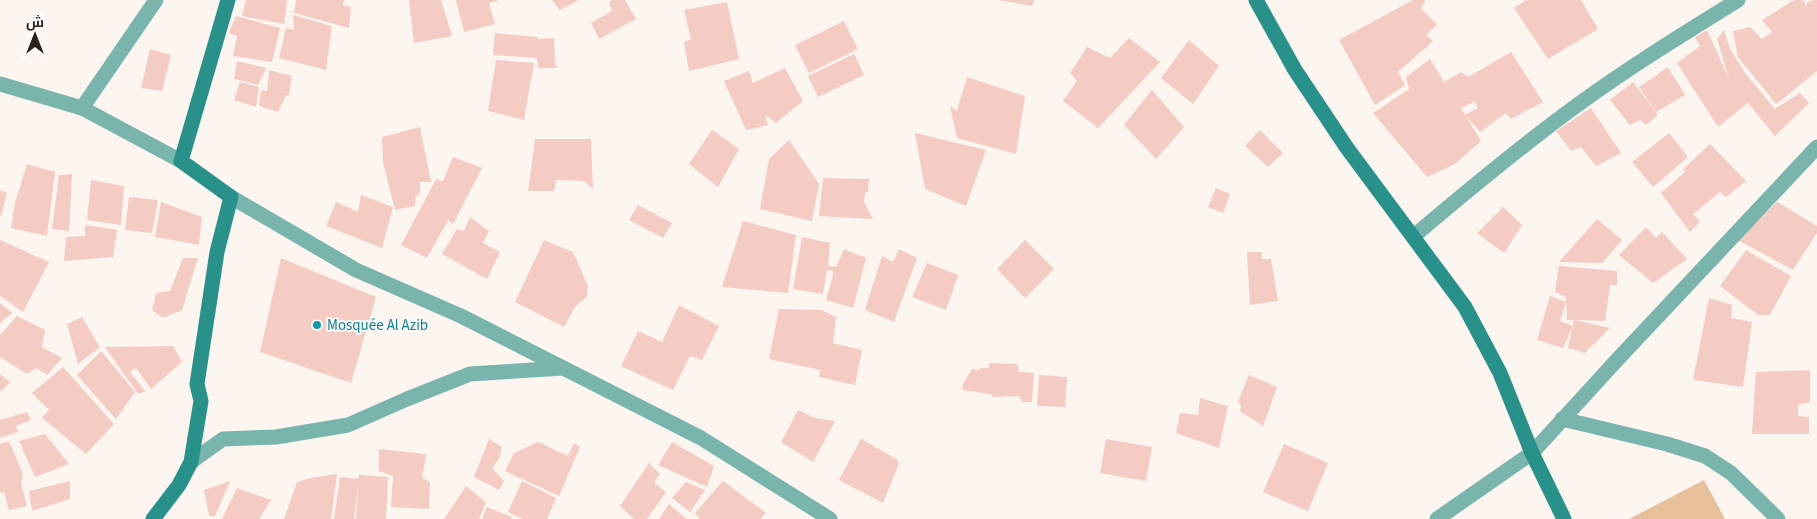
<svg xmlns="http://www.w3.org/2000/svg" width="1817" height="519" viewBox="0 0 1817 519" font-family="'Source Sans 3',Cairo,sans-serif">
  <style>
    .green { fill: #e8bf9b }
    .building { fill: #f5ccc4 }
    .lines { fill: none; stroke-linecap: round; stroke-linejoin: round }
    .street { stroke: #79b4ad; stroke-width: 15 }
    .secondary { stroke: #28928a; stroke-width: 15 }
    .culture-dot { fill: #0f9aa8; stroke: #fff; stroke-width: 2 }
    .labels { text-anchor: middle; stroke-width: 4; stroke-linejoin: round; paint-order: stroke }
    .culture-label { font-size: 15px; fill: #0d838f; stroke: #fff; text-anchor: start }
  </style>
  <rect width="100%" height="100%" fill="#fcf5f0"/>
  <!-- green -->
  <polygon class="green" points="1704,480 1725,519 1629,519"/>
  <!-- building -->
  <g class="building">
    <polygon points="246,0 287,0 284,24 242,16"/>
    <polygon points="296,0 344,0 343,5 351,7 349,28 294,13"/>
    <polygon points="409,0 441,0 452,36 414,43"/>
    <polygon points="456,0 499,0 489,3 495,24 464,32"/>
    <polygon points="552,0 579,0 560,10"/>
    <polygon points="612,0 625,0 636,19 599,39 591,23 612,11 609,2"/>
    <polygon points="998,0 1034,0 1032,6"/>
    <polygon points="1413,0 1425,0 1421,9 1437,24 1426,35 1433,41 1398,72 1405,85 1375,105 1339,40"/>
    <polygon points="1526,0 1581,0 1598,29 1548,59 1514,8"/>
    <polygon points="1794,0 1803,0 1808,9 1806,3 1812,0 1817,0 1817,71 1776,104 1738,57 1733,31 1750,27 1762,39 1772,32 1762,20"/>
    <polygon points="727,2 739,59 689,71 684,42 691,39 684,10"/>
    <polygon points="293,15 332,26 326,70 279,58 286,28 294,30"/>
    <polygon points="236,16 280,28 272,62 233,56 237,36 229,33"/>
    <polygon points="844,21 858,49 809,73 795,45"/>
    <polygon points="1707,30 1729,79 1717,39 1724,30 1730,49 1746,74 1775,109 1800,93 1809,103 1775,136 1748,103 1718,127 1677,63 1700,46 1695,37"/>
    <polygon points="495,33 537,37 537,39 554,38 555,62 557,68 538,68 537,58 493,55"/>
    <polygon points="1129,38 1160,62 1098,128 1063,101 1077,81 1070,73 1087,47 1110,58"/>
    <polygon points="1189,40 1219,66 1193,104 1161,78"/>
    <polygon points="150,49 171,55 162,91 141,88"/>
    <polygon points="1511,52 1543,102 1511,119 1506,113 1480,132 1465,115 1478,108 1475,101 1461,108 1481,141 1455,164 1427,177 1373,113 1409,89 1406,77 1430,59 1444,82 1461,72 1468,77"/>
    <polygon points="854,54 864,75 818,97 808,76"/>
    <polygon points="496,60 534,63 524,120 488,111"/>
    <polygon points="237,61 266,68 258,85 234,79"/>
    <polygon points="1668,67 1685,95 1656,112 1639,87"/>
    <polygon points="785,68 803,101 776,123 765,115 768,125 746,130 724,81 749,71 753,83"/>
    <polygon points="269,70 292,76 289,95 286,95 278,112 259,106 261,90 267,91"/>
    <polygon points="967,77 1025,96 1016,154 957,138 950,106 957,111"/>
    <polygon points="240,82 259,87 256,107 234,100"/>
    <polygon points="1633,82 1658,115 1646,125 1640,120 1630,125 1610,100"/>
    <polygon points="1152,90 1184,127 1156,159 1124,125"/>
    <polygon points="1591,108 1621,153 1596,166 1581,147 1571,151 1556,131"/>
    <polygon points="420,127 431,182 420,182 420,192 415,198 415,206 395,210 383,162 382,137"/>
    <polygon points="712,130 739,149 718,187 689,164"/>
    <polygon points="1260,130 1283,153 1268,167 1245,146"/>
    <polygon points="915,133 986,150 966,206 925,189"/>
    <polygon points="1669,133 1688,157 1653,187 1632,162"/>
    <polygon points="535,139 591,139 593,189 584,181 556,180 554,191 528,191"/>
    <polygon points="789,140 819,184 812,221 760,209 769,159"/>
    <polygon points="1710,144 1746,181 1726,197 1720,192 1693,214 1700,221 1690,232 1661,193 1685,172 1683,169"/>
    <polygon points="453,157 482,168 453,224 448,220 427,258 401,245 436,179 443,181"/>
    <polygon points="27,164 55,172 47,236 11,228 15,203"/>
    <polygon points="72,174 69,231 52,229 59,175"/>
    <polygon points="823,178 869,179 868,192 865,193 864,202 873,219 819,216"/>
    <polygon points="91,180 124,186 121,225 87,220"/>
    <polygon points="1216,188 1230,194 1223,213 1208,207"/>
    <polygon points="0,190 7,193 1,216 0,216"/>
    <polygon points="361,195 393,207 382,248 326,226 336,202 358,212"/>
    <polygon points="129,197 158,200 152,233 125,230"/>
    <polygon points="161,202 202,217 199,245 155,237"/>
    <polygon points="1777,202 1817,226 1817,233 1793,270 1738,240"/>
    <polygon points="638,205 672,223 663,238 629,220"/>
    <polygon points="1503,207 1522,225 1504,253 1477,233"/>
    <polygon points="470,217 489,231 483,243 500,252 487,279 442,254 457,229 464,231"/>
    <polygon points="1597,219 1622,240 1602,263 1559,262"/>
    <polygon points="743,221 796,235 788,293 722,287"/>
    <polygon points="85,225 117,230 113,257 64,261 66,237 85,236"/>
    <polygon points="1646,227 1656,238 1662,232 1687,259 1653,283 1619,255"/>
    <polygon points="802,237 830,243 828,266 836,267 844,249 866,258 853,308 826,300 833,275 833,271 827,270 823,294 793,289"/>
    <polygon points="0,240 49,262 23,312 0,296"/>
    <polygon points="544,240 573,252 588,286 587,296 575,307 564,327 515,302"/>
    <polygon points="1025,240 1054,269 1025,298 997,269"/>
    <polygon points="899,249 917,258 894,322 865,310 882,256 893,262"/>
    <polygon points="1746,250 1791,276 1770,315 1758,315 1720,286"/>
    <polygon points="1247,252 1262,252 1262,259 1271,259 1278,301 1250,305"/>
    <polygon points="183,258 198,258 182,310 163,318 152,310 156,293 170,291"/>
    <polygon points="281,258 376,297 351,383 260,352"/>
    <polygon points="927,263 958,275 946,310 912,297"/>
    <polygon points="1559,266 1617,271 1617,285 1610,285 1605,321 1574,320 1610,328 1585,353 1568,348 1574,320 1567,320 1566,297 1555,292"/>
    <polygon points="1550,296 1566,302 1560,321 1573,326 1563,348 1537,340"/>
    <polygon points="1709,298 1732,305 1731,318 1752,322 1743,387 1693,380"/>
    <polygon points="0,303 12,313 0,323"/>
    <polygon points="679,305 719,326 702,360 690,356 673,390 621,366 638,331 662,342"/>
    <polygon points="779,309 821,310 836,317 833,343 862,350 855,385 819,377 820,370 769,359"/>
    <polygon points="17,316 45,330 42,347 62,358 47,375 36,368 27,374 0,357 0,335"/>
    <polygon points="82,317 100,347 78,364 67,324"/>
    <polygon points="173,346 182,362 151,389 136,368 130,372 145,391 138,394 105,347"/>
    <polygon points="101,351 135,392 116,419 77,375"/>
    <polygon points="989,363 1017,364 1019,372 1034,373 1032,402 1022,402 1019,396 992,397 991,394 962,390 963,384 972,369 980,370 980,368 989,368"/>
    <polygon points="63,367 114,424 86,454 42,418 49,410 32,393"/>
    <polygon points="1810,370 1810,402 1798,405 1798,416 1809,417 1809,434 1752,434 1756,372"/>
    <polygon points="0,374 10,382 2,391 0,390"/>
    <polygon points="1039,375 1067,377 1065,407 1037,406"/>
    <polygon points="1249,375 1277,387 1263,426 1240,411 1241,406 1238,401"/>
    <polygon points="1200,398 1228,406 1219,448 1176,433 1180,413 1198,415"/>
    <polygon points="798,410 815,418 835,421 813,462 781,442"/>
    <polygon points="27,412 31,420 16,426 18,432 0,438 0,420"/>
    <polygon points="45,434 69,464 35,477 19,441"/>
    <polygon points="489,439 502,447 499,459 492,468 504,481 499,490 474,477"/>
    <polygon points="861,439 898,460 898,466 883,503 839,480"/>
    <polygon points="1106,439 1152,447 1146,481 1100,473"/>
    <polygon points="9,441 23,474 21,483 27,506 9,510 4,492 0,493 0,444"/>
    <polygon points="538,442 568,456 574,443 580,447 559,496 505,471 514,453"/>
    <polygon points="672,442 714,466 707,487 658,465"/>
    <polygon points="1284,444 1328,463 1308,511 1263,492"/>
    <polygon points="379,449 426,454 422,478 430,482 429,509 391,507 393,476 379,471"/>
    <polygon points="649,463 660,474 654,483 666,492 647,519 634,519 620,506"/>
    <polygon points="337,474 331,519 284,519 297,482 310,478"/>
    <polygon points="359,475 388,477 386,519 356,519 358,485 354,519 334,519 340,477 358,479"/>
    <polygon points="70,481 70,499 32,511 29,491"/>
    <polygon points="230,481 215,516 209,516 204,490"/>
    <polygon points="522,481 556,498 547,519 523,519 508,512"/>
    <polygon points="723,481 766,513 760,519 700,519 695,513"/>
    <polygon points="686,482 705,490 690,512 672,498"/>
    <polygon points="466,486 486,502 479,519 444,519"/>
    <polygon points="237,488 271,500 259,519 222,519"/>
    <polygon points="669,504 687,519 659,519"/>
    <polygon points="487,507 512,517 511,519 482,519"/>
  </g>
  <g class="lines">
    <!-- street -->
    <g class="street">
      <polyline points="156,0 82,108 181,161"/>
      <polyline points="0,84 82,108"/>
      <polyline points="231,197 356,270 461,316 701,438 830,519"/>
      <path d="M1414,236c53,-45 106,-89 162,-130 52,-38 107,-72 162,-106"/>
      <polyline points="1562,419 1667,444 1705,456 1731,473 1778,519"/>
      <polyline points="191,462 223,439 276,437 348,425 407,399 470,374 563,368"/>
      <polyline points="1437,519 1532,453 1616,361 1817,147"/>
    </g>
    <!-- secondary -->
    <g class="secondary">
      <polyline points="1256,0 1295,70 1347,148 1465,307 1500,373 1532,453 1564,519"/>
      <polyline points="153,519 179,485 191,462 201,401 197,384 217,252 231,197 181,161 228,0"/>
    </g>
  </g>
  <!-- markers -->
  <circle class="culture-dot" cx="317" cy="325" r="5"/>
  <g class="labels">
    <!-- culture labels -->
    <g class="culture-label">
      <text x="327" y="330">Mosquée Al Azib</text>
    </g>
  </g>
  <!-- north arrow -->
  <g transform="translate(35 35)" stroke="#ffffff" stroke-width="4" paint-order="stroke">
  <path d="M0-4L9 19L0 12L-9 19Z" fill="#2d2218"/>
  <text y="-8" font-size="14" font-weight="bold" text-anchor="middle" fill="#2d2218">ش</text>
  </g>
</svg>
